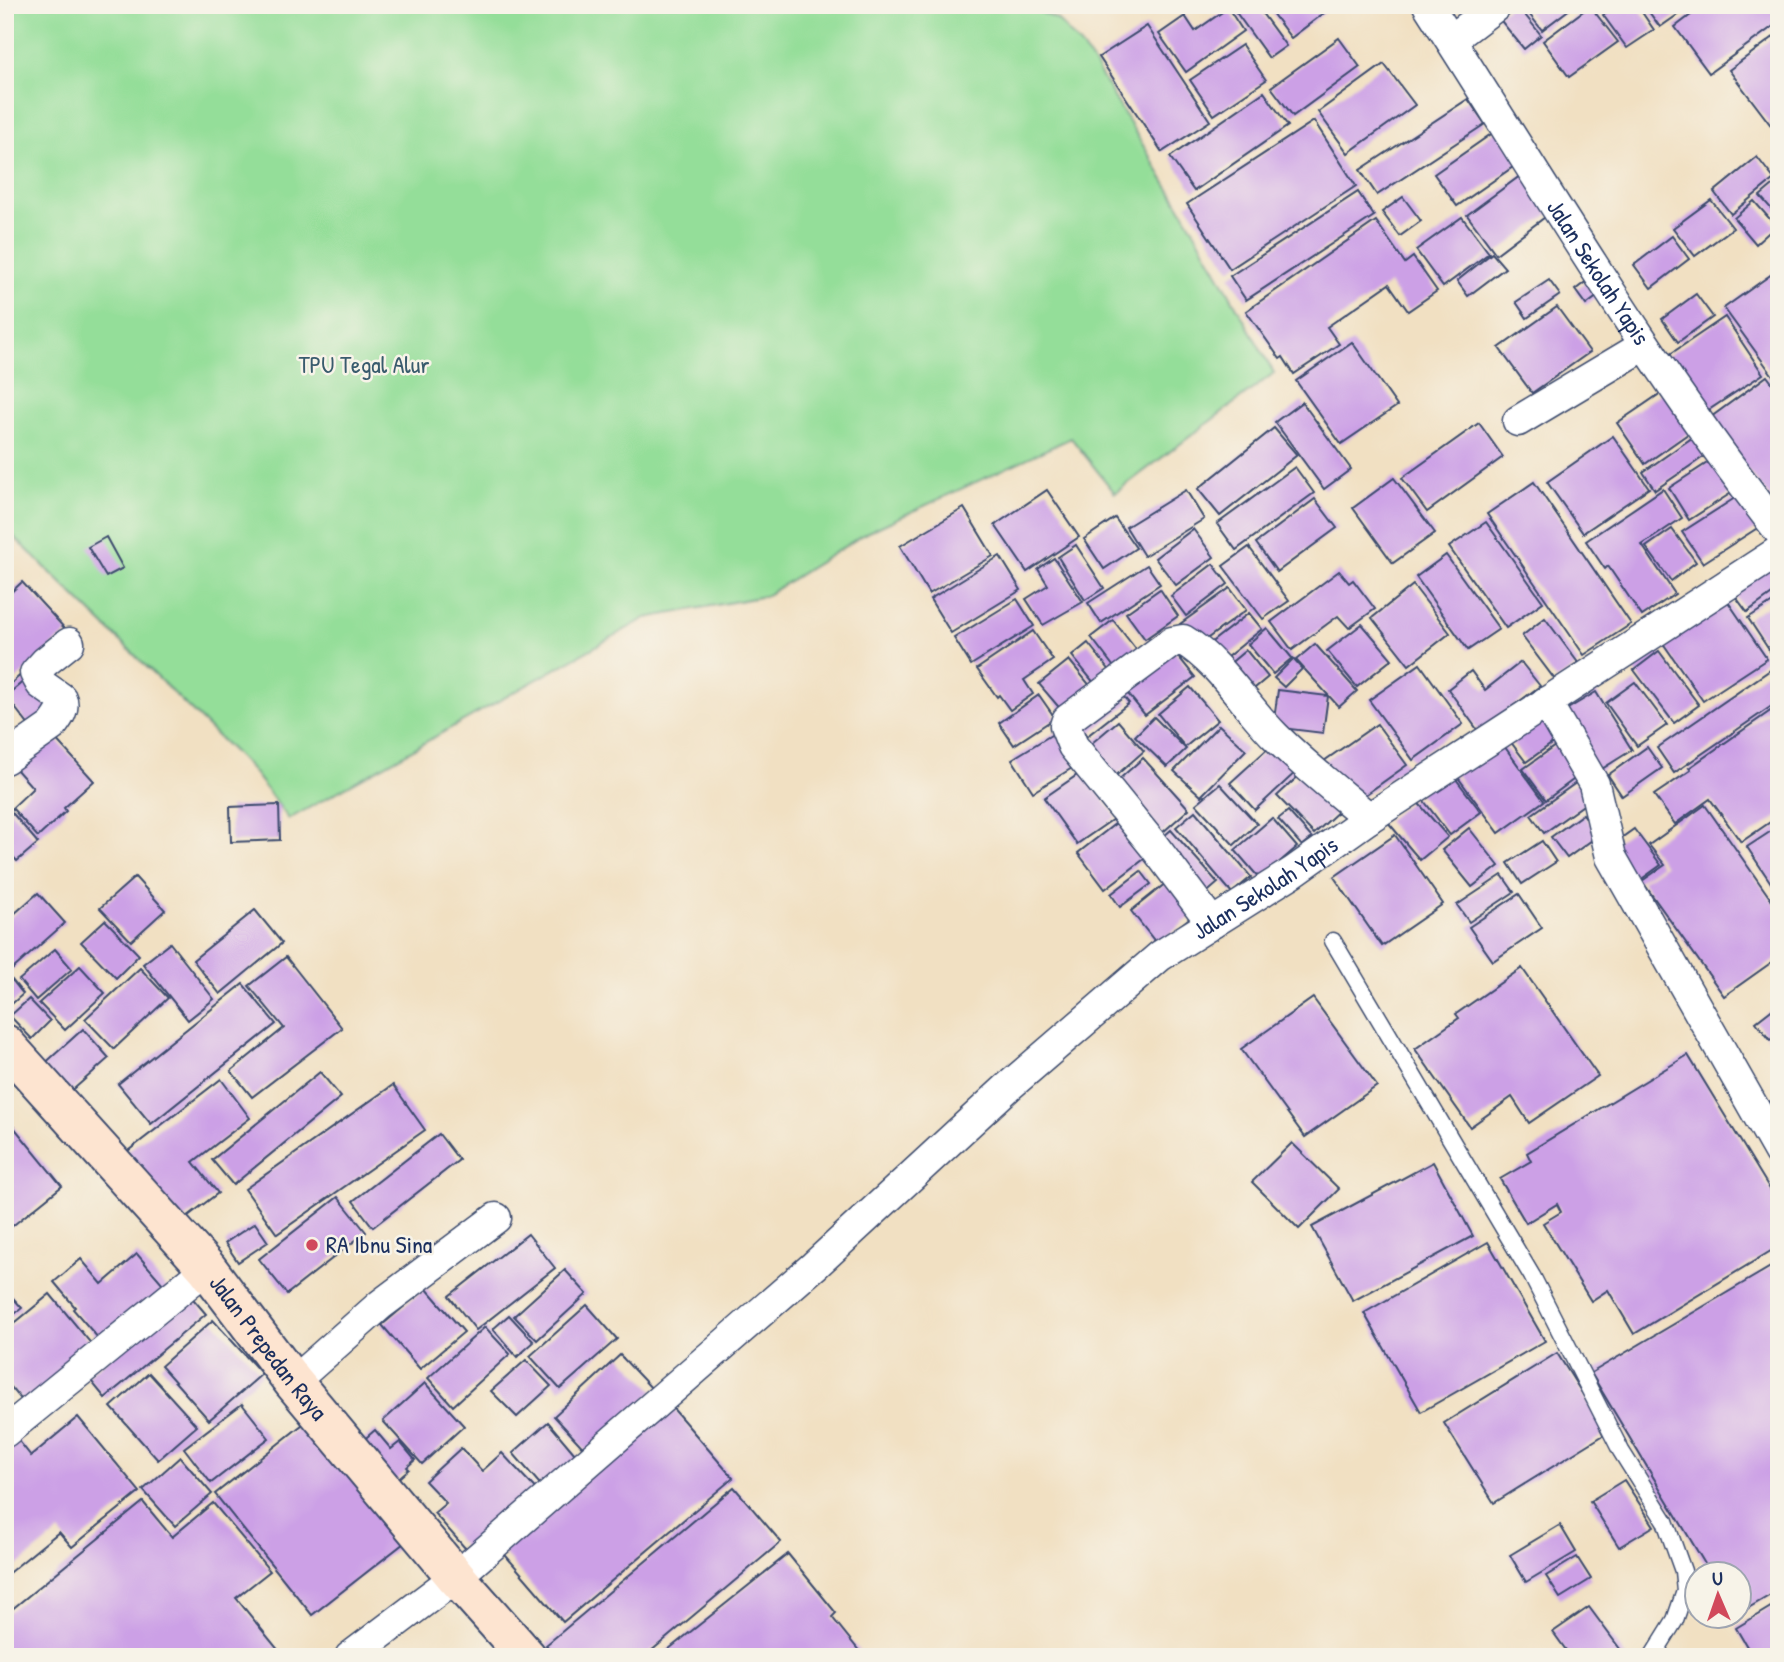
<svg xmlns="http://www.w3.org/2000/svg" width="1784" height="1662" viewBox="0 0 1784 1662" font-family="'Patrick Hand',sans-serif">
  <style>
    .green { fill: #94de99; stroke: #58867c; stroke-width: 2 }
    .building { fill: #cca0e6 }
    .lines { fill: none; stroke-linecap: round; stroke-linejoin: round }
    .lane-casing { stroke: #3b4a6d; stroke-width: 19 }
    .street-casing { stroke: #3b4a6d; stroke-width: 33 }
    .secondary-casing { stroke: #3b4a6d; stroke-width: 42 }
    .lane { stroke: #fff; stroke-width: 16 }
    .street { stroke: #fff; stroke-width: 30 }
    .secondary { stroke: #fde4d0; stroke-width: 38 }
    .poi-dot { fill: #d1495b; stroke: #f7f3e8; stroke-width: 2.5 }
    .labels { text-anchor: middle; stroke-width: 5; stroke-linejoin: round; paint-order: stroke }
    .street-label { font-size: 24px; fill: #1b2f5e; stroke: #f7f3e8 }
    .park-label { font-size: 24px; fill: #395b6d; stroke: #f7f3e8 }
    .poi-label { font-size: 24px; fill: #1b2f5e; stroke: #f7f3e8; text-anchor: start }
  </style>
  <rect width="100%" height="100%" fill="#f7f3e8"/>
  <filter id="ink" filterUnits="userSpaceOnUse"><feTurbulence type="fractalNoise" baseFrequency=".0143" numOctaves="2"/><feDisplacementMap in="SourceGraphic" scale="14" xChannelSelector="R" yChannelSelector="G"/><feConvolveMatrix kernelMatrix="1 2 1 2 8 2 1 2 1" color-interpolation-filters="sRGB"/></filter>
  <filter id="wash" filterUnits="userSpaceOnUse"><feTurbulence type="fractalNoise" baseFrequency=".00686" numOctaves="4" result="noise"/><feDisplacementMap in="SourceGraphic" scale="28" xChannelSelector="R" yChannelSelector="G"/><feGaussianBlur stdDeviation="1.57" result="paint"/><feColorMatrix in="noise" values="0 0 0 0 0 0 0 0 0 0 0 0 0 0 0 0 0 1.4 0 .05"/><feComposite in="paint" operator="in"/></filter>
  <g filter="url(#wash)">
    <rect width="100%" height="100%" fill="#f1e0c2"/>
    <!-- green -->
    <polygon class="green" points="5,5 1023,5 1057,19 1090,57 1188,220 1274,373 1115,493 1071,438 868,532 765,596 646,618 289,819 250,768 5,528"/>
    <g id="blocks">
      <!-- building -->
      <g class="building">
        <polygon points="1243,5 1256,5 1286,46 1269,58 1235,11"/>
        <polygon points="1266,5 1324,5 1328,10 1291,38"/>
        <polygon points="1511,5 1517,5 1541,35 1524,49 1497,16"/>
        <polygon points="1522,5 1575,5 1542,30"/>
        <polygon points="1617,5 1637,5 1654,30 1627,48 1603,15"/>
        <polygon points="1644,5 1679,5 1683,11 1660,27"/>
        <polygon points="1704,5 1779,5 1779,22 1709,73 1675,27"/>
        <polygon points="1590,6 1618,42 1569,77 1543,41"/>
        <polygon points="1228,8 1243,31 1186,72 1159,34 1185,16 1195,31"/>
        <polygon points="1147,26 1210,121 1162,152 1099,57"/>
        <polygon points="1779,33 1779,136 1729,70"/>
        <polygon points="1339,38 1360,67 1293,116 1271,87"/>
        <polygon points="1242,45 1266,80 1214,115 1190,80"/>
        <polygon points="1384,64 1415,105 1348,153 1318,112"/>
        <polygon points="1264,92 1288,126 1194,191 1170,157"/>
        <polygon points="1468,99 1485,124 1377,195 1360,170"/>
        <polygon points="1314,121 1356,186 1230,269 1187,204"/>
        <polygon points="1497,130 1520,162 1457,206 1434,174"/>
        <polygon points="1757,157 1774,179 1731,214 1714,192"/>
        <polygon points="1524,173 1553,211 1496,254 1467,215"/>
        <polygon points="1779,180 1779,210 1775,213 1760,196"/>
        <polygon points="1358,192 1374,216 1246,300 1230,276"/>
        <polygon points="1403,197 1421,221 1400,236 1382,212"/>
        <polygon points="1711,200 1733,228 1695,256 1673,228"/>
        <polygon points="1754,201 1776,226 1756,244 1734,218"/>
        <polygon points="1462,217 1489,253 1443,287 1416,250"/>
        <polygon points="1376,221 1405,263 1413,257 1437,291 1408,311 1389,284 1327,327 1339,344 1294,374 1283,357 1280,359 1246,311"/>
        <polygon points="1672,236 1689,259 1651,288 1634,265"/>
        <polygon points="1492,253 1505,268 1468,296 1457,281"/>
        <polygon points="1779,269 1779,384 1724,308"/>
        <polygon points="1592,277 1603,292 1586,305 1575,290"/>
        <polygon points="1549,280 1560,295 1527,318 1516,302"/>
        <polygon points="1696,294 1713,317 1678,342 1662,319"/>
        <polygon points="1557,307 1590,352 1532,393 1499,348"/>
        <polygon points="1725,317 1763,374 1698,417 1660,361"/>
        <polygon points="1352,342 1397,406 1341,444 1296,381"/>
        <polygon points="1767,376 1779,392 1779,500 1774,503 1707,420"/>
        <polygon points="1664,391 1692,431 1645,464 1617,423"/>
        <polygon points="1302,402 1351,469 1324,489 1275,422"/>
        <polygon points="1479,423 1503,457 1427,512 1402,478"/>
        <polygon points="1274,428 1297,455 1220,516 1198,489"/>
        <polygon points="1699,433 1712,451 1655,490 1643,472"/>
        <polygon points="1613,436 1649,488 1583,533 1547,482"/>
        <polygon points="1715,458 1736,490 1689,520 1669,488"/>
        <polygon points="1295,467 1314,493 1236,550 1217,524"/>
        <polygon points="1394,478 1435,533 1393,563 1353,508"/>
        <polygon points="1534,482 1631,624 1584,655 1487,514"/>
        <polygon points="1663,489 1682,518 1642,545 1675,594 1642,616 1608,566 1605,569 1586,541"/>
        <polygon points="1047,490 1079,537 1027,572 995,525"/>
        <polygon points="1186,490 1204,519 1144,556 1126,527"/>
        <polygon points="1738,496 1759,527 1703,563 1682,532"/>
        <polygon points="1315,499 1337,528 1277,572 1256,543"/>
        <polygon points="964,508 993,556 929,594 900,546"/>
        <polygon points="1115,518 1136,548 1104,569 1084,539"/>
        <polygon points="1486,522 1543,602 1506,628 1449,547"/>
        <polygon points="1193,529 1214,557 1176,585 1155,558"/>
        <polygon points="1672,529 1696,562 1671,581 1646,547"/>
        <polygon points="106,537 123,568 106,577 88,547"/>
        <polygon points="1076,545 1104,588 1085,600 1058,557"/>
        <polygon points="1249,547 1289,601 1263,619 1223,566"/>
        <polygon points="1446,555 1499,629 1468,650 1416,577"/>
        <polygon points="1000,556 1021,590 951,633 930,599"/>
        <polygon points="1779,556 1779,589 1747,612 1730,589"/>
        <polygon points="1054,558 1083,602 1043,625 1026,599 1048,585 1038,569"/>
        <polygon points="1213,564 1228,584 1186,616 1171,596"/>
        <polygon points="1147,565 1160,584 1101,623 1088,603"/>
        <polygon points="1339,571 1349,583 1353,580 1375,609 1349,628 1338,616 1292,650 1271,622"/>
        <polygon points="22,582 68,632 5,689 5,598"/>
        <polygon points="1413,585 1450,633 1409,665 1372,618"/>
        <polygon points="1230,588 1246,610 1197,646 1180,624"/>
        <polygon points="1160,589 1178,616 1145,639 1126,613"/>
        <polygon points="1722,593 1767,659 1703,701 1658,636"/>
        <polygon points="1779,598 1779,653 1773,656 1748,618"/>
        <polygon points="1017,599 1034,626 971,665 954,638"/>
        <polygon points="1249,613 1262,629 1217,665 1204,648"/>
        <polygon points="1545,618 1579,664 1556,681 1522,636"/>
        <polygon points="1113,620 1142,657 1120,675 1091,637"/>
        <polygon points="1362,624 1392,659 1357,687 1327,651"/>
        <polygon points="1267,628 1292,658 1273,674 1248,644"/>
        <polygon points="1033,631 1053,660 1024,680 1033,694 1010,710 999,695 997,697 977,669"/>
        <polygon points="1088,643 1115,677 1099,689 1072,656"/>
        <polygon points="1315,644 1357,691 1339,707 1296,660"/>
        <polygon points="1246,650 1268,677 1243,698 1221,671"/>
        <polygon points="1174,651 1195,677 1145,715 1124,689"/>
        <polygon points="1659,651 1699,705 1674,723 1634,670"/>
        <polygon points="1293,659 1302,669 1284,687 1274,678"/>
        <polygon points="1069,660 1092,688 1063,712 1039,684"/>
        <polygon points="1521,662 1540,686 1479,732 1448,689 1471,671 1485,690"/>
        <polygon points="1420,664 1463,724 1413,760 1369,700"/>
        <polygon points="1779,664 1779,701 1674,773 1657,748"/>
        <polygon points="25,680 50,711 30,727 6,696"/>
        <polygon points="1635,682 1667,725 1637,746 1606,703"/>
        <polygon points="1190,687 1218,720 1185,747 1158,714"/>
        <polygon points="1118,690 1129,703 1087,736 1076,723"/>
        <polygon points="1278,690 1328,696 1323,733 1273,727"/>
        <polygon points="1596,692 1632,750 1597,772 1561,713"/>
        <polygon points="1039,695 1055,718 1014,745 999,723"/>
        <polygon points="1779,705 1779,816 1741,842 1710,799 1675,824 1654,795 1691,770 1689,768"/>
        <polygon points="1542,711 1561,737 1526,762 1507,737"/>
        <polygon points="1154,717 1186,749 1167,767 1135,736"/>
        <polygon points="1118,721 1144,751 1112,779 1086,748"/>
        <polygon points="1377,724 1407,765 1355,802 1324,761"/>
        <polygon points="1219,725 1246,750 1201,796 1174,771"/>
        <polygon points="1056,732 1077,765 1033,792 1012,759"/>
        <polygon points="53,736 94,781 64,808 66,811 38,837 12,808 33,788 16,769"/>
        <polygon points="1499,739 1544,801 1499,833 1454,772"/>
        <polygon points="1562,741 1585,771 1546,800 1523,769"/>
        <polygon points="1273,744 1298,770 1255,810 1230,783"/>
        <polygon points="1647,747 1662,768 1622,796 1608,775"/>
        <polygon points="1143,758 1189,809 1162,833 1116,782"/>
        <polygon points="1305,770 1342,808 1314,834 1277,796"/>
        <polygon points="1449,770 1481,812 1450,835 1418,793"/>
        <polygon points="1083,771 1116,817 1077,844 1044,798"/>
        <polygon points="1580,780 1593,798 1544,833 1531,815"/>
        <polygon points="1220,784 1257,824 1234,845 1196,804"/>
        <polygon points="1414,798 1448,837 1420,860 1387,821"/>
        <polygon points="279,805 280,840 231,842 230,807"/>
        <polygon points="1705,805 1779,911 1779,957 1724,996 1642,881 1665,865 1649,845"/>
        <polygon points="8,808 38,843 17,861 5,848 5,811"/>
        <polygon points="1195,811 1251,877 1232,893 1176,827"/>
        <polygon points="1288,811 1312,838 1302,846 1278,819"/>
        <polygon points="1583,814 1599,835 1567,858 1551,837"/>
        <polygon points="1272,818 1297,847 1260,879 1235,850"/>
        <polygon points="1120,820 1148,856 1105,889 1078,853"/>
        <polygon points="1779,826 1779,887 1775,889 1747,847"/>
        <polygon points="1469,828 1499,866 1472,887 1442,850"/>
        <polygon points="1634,829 1661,865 1636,883 1610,846"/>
        <polygon points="1171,830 1218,883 1204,895 1157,842"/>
        <polygon points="1395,835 1443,904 1382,946 1334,877"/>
        <polygon points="1542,841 1556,862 1522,884 1508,863"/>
        <polygon points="1141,871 1151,884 1120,907 1111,894"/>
        <polygon points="1502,875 1514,892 1469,922 1457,905"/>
        <polygon points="135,877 165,910 131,941 100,908"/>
        <polygon points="1171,879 1197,912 1157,944 1131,911"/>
        <polygon points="38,893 65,923 5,976 5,922"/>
        <polygon points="1519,894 1542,928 1493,961 1469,927"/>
        <polygon points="255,910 282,943 220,994 193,960"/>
        <polygon points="105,920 139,955 116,978 81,942"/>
        <polygon points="170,943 214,999 188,1020 143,964"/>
        <polygon points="55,949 72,969 36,1000 19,980"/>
        <polygon points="286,957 342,1028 252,1097 231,1071 284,1028 249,986"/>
        <polygon points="80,966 105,993 65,1030 39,1003"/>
        <polygon points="140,968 168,998 114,1049 85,1019"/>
        <polygon points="1522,968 1598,1076 1529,1123 1512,1097 1470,1127 1415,1049 1459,1018 1456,1014"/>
        <polygon points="12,980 23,994 5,1010 5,986"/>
        <polygon points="243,984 276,1024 151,1124 118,1084"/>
        <polygon points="1313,998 1377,1086 1305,1137 1241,1049"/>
        <polygon points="29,999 50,1021 32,1039 10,1016"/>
        <polygon points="1779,1004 1779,1034 1770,1040 1756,1022"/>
        <polygon points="83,1029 109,1058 67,1095 42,1066"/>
        <polygon points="1688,1055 1779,1204 1779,1246 1634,1334 1608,1290 1591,1301 1543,1223 1561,1212 1557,1204 1526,1223 1500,1179 1531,1161 1527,1153"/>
        <polygon points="320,1072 341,1097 233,1185 212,1160"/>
        <polygon points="221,1079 250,1118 193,1162 218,1193 183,1220 124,1154"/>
        <polygon points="393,1085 425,1130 277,1234 245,1189"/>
        <polygon points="1779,1096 1779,1118 1768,1103"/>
        <polygon points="8,1120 62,1186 5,1232 5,1123"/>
        <polygon points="439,1134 459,1160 373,1227 353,1201"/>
        <polygon points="1292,1143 1339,1189 1299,1229 1252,1182"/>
        <polygon points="1433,1162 1473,1236 1353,1301 1312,1227"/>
        <polygon points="338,1197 366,1232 287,1294 259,1259"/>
        <polygon points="255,1223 268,1242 238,1262 225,1243"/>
        <polygon points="528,1234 555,1268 476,1330 449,1296"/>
        <polygon points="1488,1242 1545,1341 1421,1412 1364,1313"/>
        <polygon points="137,1254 169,1291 105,1346 73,1309 75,1307 54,1282 81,1259 102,1284"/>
        <polygon points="1779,1262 1779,1590 1738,1614 1738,1574 1711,1574 1591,1373"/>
        <polygon points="565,1270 587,1294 537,1340 514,1316"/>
        <polygon points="426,1288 464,1332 420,1369 382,1325"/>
        <polygon points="5,1289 22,1308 5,1322"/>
        <polygon points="188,1293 206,1314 105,1398 87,1376"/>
        <polygon points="50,1294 94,1347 25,1404 5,1380 5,1331"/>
        <polygon points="587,1305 617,1339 560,1389 530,1356"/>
        <polygon points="509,1315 534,1342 517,1357 493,1329"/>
        <polygon points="213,1320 262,1374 209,1420 161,1366"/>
        <polygon points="485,1327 510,1354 453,1406 428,1378"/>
        <polygon points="1557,1353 1607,1433 1494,1503 1444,1423"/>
        <polygon points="620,1355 654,1391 588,1453 554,1416"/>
        <polygon points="526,1360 551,1386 517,1417 491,1391"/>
        <polygon points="149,1373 197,1426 158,1460 111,1407"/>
        <polygon points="425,1383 464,1426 422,1464 383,1421"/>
        <polygon points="242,1404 269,1438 211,1483 184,1448"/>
        <polygon points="670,1405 733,1478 563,1622 500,1549"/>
        <polygon points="78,1417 140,1492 72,1547 59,1532 5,1576 5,1444 15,1436 31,1456"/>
        <polygon points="307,1421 404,1543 312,1615 215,1494"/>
        <polygon points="548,1422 580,1460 545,1490 513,1453"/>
        <polygon points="375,1430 391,1449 400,1442 415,1460 407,1467 409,1469 394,1482 360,1443"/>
        <polygon points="461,1448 482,1471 502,1453 542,1496 473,1557 434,1513 446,1503 425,1481"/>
        <polygon points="180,1457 212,1494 175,1526 143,1490"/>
        <polygon points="1624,1480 1654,1526 1619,1547 1590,1501"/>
        <polygon points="734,1487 781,1542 644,1657 557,1657 546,1645"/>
        <polygon points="143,1502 172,1537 213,1503 270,1571 236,1598 284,1657 176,1657 172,1652 166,1657 5,1657 5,1615"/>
        <polygon points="1560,1525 1576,1552 1526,1582 1510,1555"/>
        <polygon points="788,1554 836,1613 832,1617 864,1657 659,1657"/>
        <polygon points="1577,1557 1591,1579 1560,1598 1546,1576"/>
        <polygon points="1779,1602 1779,1657 1753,1657 1736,1628"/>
        <polygon points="1589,1607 1626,1657 1571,1657 1553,1632"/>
      </g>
    </g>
  </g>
  <g filter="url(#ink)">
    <use href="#blocks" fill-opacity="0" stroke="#3b4a6d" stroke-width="2"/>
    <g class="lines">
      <defs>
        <polyline id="lane" points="1333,941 1532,1276 1621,1451 1665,1521 1683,1571 1685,1591 1675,1620 1652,1657"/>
        <g id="street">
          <path id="s1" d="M1428,5c114,177 221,360 351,526"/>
          <polyline points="1451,40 1497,5"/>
          <polyline points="1518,421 1645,345"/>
          <polyline points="1546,702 1594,784 1611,857 1779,1152"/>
          <path d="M5,759l47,-33c6,-8 14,-18 9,-28l-20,-14 -6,-11 10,-11 24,-19"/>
          <path d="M1212,923l-58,-77 -81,-100 -8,-20 2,-6 105,-78 11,-2c37,22 62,66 92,96 30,30 62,55 94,82"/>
          <polyline points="293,1382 380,1305 496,1218"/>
          <polyline points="5,1432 207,1268"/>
          <path id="s2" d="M350,1657l106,-80 358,-311 194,-179 152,-131 133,-84 76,-54 410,-267"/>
        </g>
        <g id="secondary">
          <path id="s3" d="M5,1044l202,224 86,114 163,195 71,80"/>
        </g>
      </defs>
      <!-- lane casing -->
      <use href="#lane" class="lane-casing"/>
      <!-- street casing -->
      <use href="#street" class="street-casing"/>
      <!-- secondary casing -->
      <use href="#secondary" class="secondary-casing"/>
      <!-- lane -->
      <use href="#lane" class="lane"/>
      <!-- street -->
      <use href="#street" class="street"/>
      <!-- secondary -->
      <use href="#secondary" class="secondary"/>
    </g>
  </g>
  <!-- markers -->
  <circle class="poi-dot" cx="312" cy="1245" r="7"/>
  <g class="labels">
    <!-- street labels -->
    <g class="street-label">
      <text dy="8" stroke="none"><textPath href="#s1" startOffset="317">Jalan Sekolah Yapis</textPath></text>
      <text dy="8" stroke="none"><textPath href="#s2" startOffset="1197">Jalan Sekolah Yapis</textPath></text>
      <text dy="8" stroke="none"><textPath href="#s3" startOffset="402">Jalan Prepedan Raya</textPath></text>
    </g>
    <!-- park labels -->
    <g class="park-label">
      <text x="364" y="373">TPU Tegal Alur</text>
    </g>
    <!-- poi labels -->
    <g class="poi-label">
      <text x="326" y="1253">RA Ibnu Sina</text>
    </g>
  </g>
  <!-- margin -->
  <rect width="1784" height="1662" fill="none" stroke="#f7f3e8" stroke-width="28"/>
  <!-- north arrow -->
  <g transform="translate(1718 1595) rotate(358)"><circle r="33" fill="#f7f3e8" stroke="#9fa5b1" stroke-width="2"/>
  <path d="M0-5L12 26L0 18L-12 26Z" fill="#d1495b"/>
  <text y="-10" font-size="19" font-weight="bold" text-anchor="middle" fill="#1b2f5e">U</text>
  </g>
</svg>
